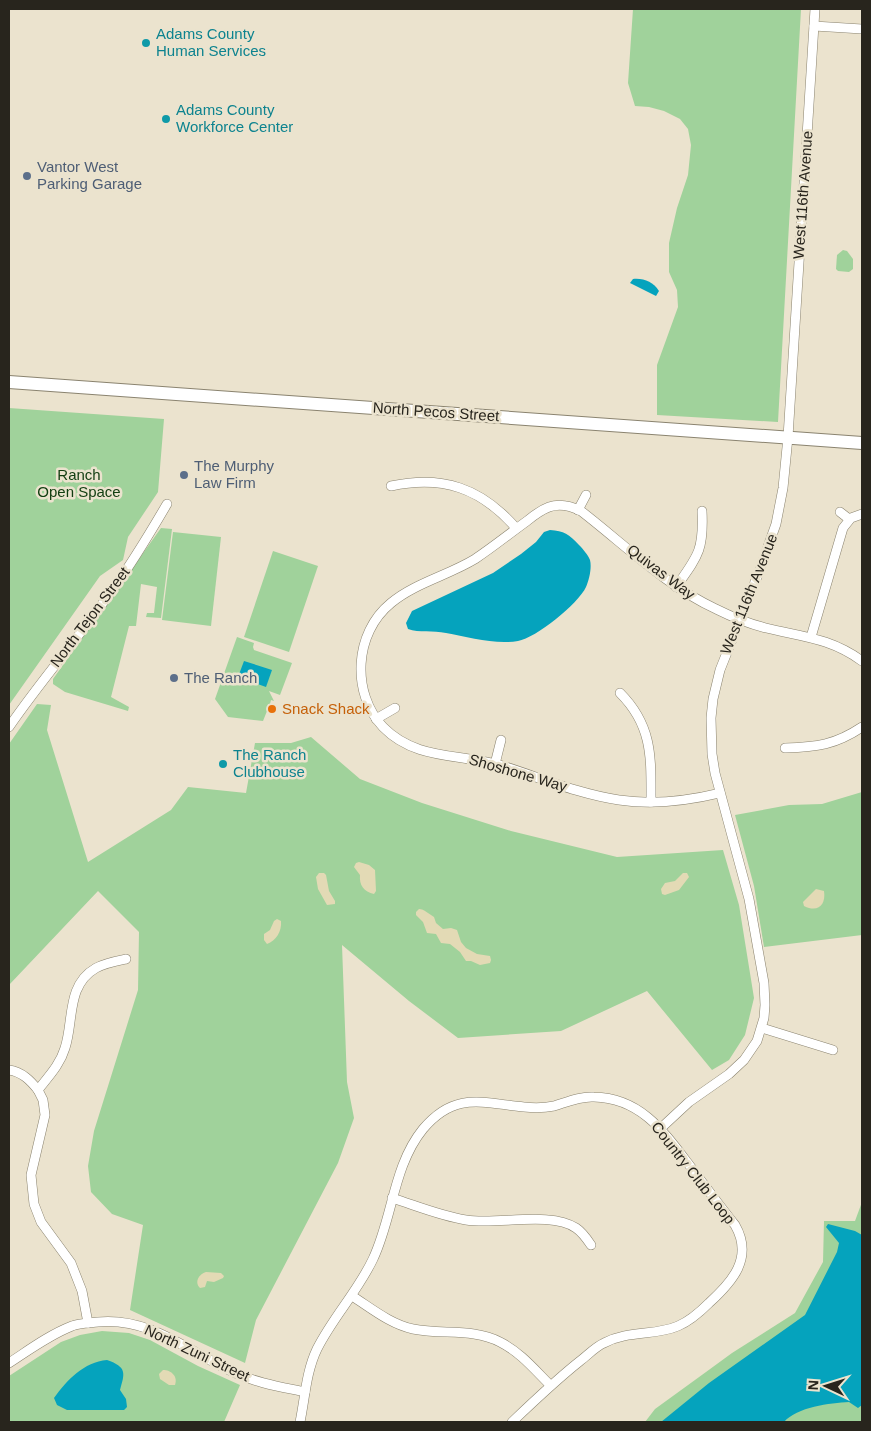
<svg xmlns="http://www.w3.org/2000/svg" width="871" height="1431" viewBox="0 0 871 1431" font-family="Arial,sans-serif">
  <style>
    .green { fill: #a0d29b }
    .sand { fill: #e3dab5 }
    .water { fill: #05a3bd }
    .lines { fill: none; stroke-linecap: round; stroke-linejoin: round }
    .street-casing { stroke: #8a836f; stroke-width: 10 }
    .secondary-casing { stroke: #8a836f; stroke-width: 14 }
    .street { stroke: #fff; stroke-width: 9 }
    .secondary { stroke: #fff; stroke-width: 12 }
    .culture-dot { fill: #0f9aa8; stroke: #ebe3ce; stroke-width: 2 }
    .service-dot { fill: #5c6f8a; stroke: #ebe3ce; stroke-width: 2 }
    .food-dot { fill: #e8710a; stroke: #ebe3ce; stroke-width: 2 }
    .labels { text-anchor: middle; stroke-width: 5; stroke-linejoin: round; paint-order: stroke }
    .culture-label { font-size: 15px; fill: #0d838f; stroke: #ebe3ce; text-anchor: start }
    .service-label { font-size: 15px; fill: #4e5e75; stroke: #ebe3ce; text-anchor: start }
    .street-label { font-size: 15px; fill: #28251d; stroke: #ebe3ce }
    .park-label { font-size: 15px; fill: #113d10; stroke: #ebe3ce }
    .food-label { font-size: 15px; fill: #c56008; stroke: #ebe3ce; text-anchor: start }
  </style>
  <rect width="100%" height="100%" fill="#ebe3ce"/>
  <!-- green -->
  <g class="green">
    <polygon points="633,9 801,9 778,422 657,415 657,365 678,307 677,290 669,272 669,243 677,208 688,175 691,145 688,129 680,119 664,111 649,107 635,106 628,83"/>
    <polygon points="843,250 847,251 853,259 853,269 849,272 838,271 836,269 837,255"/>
    <polygon points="9,408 164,419 158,492 128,537 123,560 100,576 9,705"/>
    <polygon points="161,528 172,529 161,618 146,617 147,613 154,613 157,587 141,584 136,626 129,626 111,697 129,707 128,711 65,692 53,684 53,679"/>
    <polygon points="173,532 221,537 211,626 162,620"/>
    <polygon points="273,551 318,566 289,652 244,637"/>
    <polygon points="237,637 254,643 253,647 254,650 292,663 280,695 269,691 274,701 271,700 270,704 268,704 267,711 263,721 228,717 215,699"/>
    <polygon points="37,704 51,705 47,730 88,862 171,810 188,787 246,793 255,743 291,743 311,737 360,779 422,803 511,831 617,857 723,850 739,905 754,998 745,1035 729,1060 712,1070 647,991 561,1031 458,1038 409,1001 342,945 347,1082 354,1118 338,1163 256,1320 245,1363 130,1310 143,1225 112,1214 91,1192 88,1166 94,1131 138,990 139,932 98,891 9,985 9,744"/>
    <polygon points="862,792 862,935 764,947 754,886 735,815 789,805 822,804"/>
    <polygon points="862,1202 862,1422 645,1422 655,1409 706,1372 732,1353 795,1313 823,1262 824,1221 855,1221"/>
    <polygon points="102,1331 129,1333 150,1340 198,1366 240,1385 224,1422 9,1422 9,1376 61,1342 80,1335"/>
  </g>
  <!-- sand -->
  <g class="sand">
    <path d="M359,862l10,3 6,5 1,21 -2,3c-10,-2 -15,-9 -14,-19l-6,-8 2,-4z"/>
    <polygon points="319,873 324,873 326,875 329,891 335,901 335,904 327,905 318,889 316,877"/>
    <polygon points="683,873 687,873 689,877 679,890 665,895 662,894 661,889 665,883 675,881"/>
    <path d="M816,889l8,2c2,14 -6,22 -20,15l-1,-4z"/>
    <path d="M419,909c5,0 10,5 15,8l2,6 7,6 8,-1 6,2 4,12 5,6 11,6 13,2 1,4 -1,3 -10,2 -9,-4h-5l-6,-9 -10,-8 -9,-1 -5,-9 -9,-1 -4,-11 -7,-7v-3z"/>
    <path d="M277,919l4,2c1,10 -5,20 -14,23l-3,-4v-6l6,-4 4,-9z"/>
    <path d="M206,1272l15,1 3,3 -1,2 -9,4 -7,-1 -2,6 -5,1c-6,-6 -1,-14 6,-16z"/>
    <path d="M163,1370c8,0 15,6 12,15h-6l-9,-6 -1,-5z"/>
  </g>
  <!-- water -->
  <g class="water">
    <path d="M633,279c11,-1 20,3 26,12l-3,5 -26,-13z"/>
    <path d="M550,530c14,1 19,4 29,15 4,4 9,10 11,15 2,8 -1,20 -4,27 -8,17 -50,51 -68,54 -23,4 -50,-4 -72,-8 -13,-3 -27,0 -38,-4l-2,-6 6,-12 81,-38 28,-19 15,-12 8,-10z"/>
    <polygon points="244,661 272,670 266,687 238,677"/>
    <path d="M828,1224l27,7 7,4v170l-4,3 -9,-6c-19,1 -52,5 -65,20h-123l48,-39 96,-68 32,-63 2,-9 -13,-16z"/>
    <path d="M107,1360c20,7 18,13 13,30l6,9 1,8 -3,3h-57l-10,-5 -3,-7c13,-18 30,-36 53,-38z"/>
  </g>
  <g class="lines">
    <defs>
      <g id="street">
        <polyline points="814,26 862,29"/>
        <path d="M391,486c52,-11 90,2 125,42"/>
        <polyline points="578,510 586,495"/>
        <polyline points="840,512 849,519"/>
        <path d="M676,587c22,-31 28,-37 26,-76"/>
        <polyline points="811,637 843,528 851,518 862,514"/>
        <path d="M620,693c33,33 31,65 31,109"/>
        <polyline points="376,719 395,708"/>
        <path d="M9,727c33,-48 71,-91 104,-138 20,-27 37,-56 54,-85"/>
        <path d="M785,748c32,-1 50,-3 77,-21"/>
        <polyline points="495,764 501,740"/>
        <path d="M720,793c-33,8 -67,12 -101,7 -40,-6 -78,-22 -116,-34 -42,-13 -87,-5 -120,-39 -32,-34 -29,-94 8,-124 24,-20 58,-28 84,-44 18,-12 34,-25 52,-38 6,-5 14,-11 22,-14 11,-4 22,-1 32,4 44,34 85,75 135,98 16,8 34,15 50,19 37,9 64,10 96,33"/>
        <polyline points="762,1028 833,1050"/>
        <path d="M9,1070c13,2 21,10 29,20"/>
        <polyline points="661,1128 689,1102 729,1074 744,1060 757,1041 764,1018 765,1005 764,983 749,899 715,773 712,754 711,718 713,699 720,670 759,572 776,524 783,488 788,437 815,9"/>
        <path d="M392,1198c25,8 49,18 74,22 31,5 85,-9 110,8 6,4 11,11 15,17"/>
        <path d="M352,1296c19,12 38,28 61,33 29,6 60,-1 87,13 20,10 34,27 50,43"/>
        <path d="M88,1323l-6,-32 -11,-28 -30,-41 -7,-18 -3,-29 14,-60 -2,-15 -5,-10c10,-13 22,-25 27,-42 9,-27 1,-63 31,-80 9,-5 20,-7 30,-9"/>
        <path d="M9,1363c20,-13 40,-28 63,-37 7,-3 18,-3 26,-4 53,-5 91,30 137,51 22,10 47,14 70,19"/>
        <path d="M300,1422c5,-24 6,-50 17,-73 16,-32 41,-58 56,-90 20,-42 20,-93 50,-130 32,-38 59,-26 101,-22 10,1 20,1 30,-1 13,-4 26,-10 40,-9 45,1 68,32 93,65 16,21 31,42 48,63 19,33 -3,57 -26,78 -9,9 -19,18 -31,23 -23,10 -49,4 -74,17 -9,4 -16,12 -24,18 -24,19 -46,40 -68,61"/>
      </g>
      <polyline id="secondary" points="9,382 862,443"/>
    </defs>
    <!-- street casing -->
    <use href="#street" class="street-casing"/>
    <!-- secondary casing -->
    <use href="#secondary" class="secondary-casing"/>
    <!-- street -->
    <use href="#street" class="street"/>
    <!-- secondary -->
    <use href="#secondary" class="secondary"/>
  </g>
  <!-- markers -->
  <g class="culture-dot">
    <circle cx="146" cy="43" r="5"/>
    <circle cx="166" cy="119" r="5"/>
    <circle cx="223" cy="764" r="5"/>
  </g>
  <g class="service-dot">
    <circle cx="27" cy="176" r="5"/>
    <circle cx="184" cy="475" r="5"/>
    <circle cx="174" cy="678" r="5"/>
  </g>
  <circle class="food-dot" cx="272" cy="709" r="5"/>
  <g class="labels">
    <!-- culture labels -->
    <g class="culture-label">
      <text x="156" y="39">Adams County<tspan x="156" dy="17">Human Services</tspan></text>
      <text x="176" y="115">Adams County<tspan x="176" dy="17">Workforce Center</tspan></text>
      <text x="233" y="760">The Ranch<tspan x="233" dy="17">Clubhouse</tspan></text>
    </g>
    <!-- service labels -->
    <g class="service-label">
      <text x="37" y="172">Vantor West<tspan x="37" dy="17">Parking Garage</tspan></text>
      <text x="194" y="471">The Murphy<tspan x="194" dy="17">Law Firm</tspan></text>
      <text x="184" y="683">The Ranch</text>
    </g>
    <!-- street labels -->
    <g class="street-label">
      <text transform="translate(803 195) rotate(-86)" y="5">West 116th Avenue</text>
      <text transform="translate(436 412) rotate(4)" y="5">North Pecos Street</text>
      <text transform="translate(661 572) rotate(37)" y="5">Quivas Way</text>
      <text transform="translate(749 594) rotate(-68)" y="5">West 116th Avenue</text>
      <text transform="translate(90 617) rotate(-53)" y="5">North Tejon Street</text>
      <text transform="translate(518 773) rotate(16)" y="5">Shoshone Way</text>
      <text transform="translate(693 1173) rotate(52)" y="5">Country Club Loop</text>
      <text transform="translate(197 1353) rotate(25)" y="5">North Zuni Street</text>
    </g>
    <!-- park labels -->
    <g class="park-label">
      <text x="79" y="480">Ranch<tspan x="79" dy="17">Open Space</tspan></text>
    </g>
    <!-- food labels -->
    <g class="food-label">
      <text x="282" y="714">Snack Shack</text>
    </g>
  </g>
  <!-- border -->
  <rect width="871" height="1431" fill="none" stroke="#28251d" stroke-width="20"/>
  <!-- north arrow -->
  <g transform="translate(826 1386) rotate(274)" stroke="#ebe3ce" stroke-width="4" paint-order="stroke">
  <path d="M0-4L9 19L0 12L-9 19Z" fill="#28251d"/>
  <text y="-8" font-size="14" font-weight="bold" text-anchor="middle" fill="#28251d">N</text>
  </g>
</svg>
